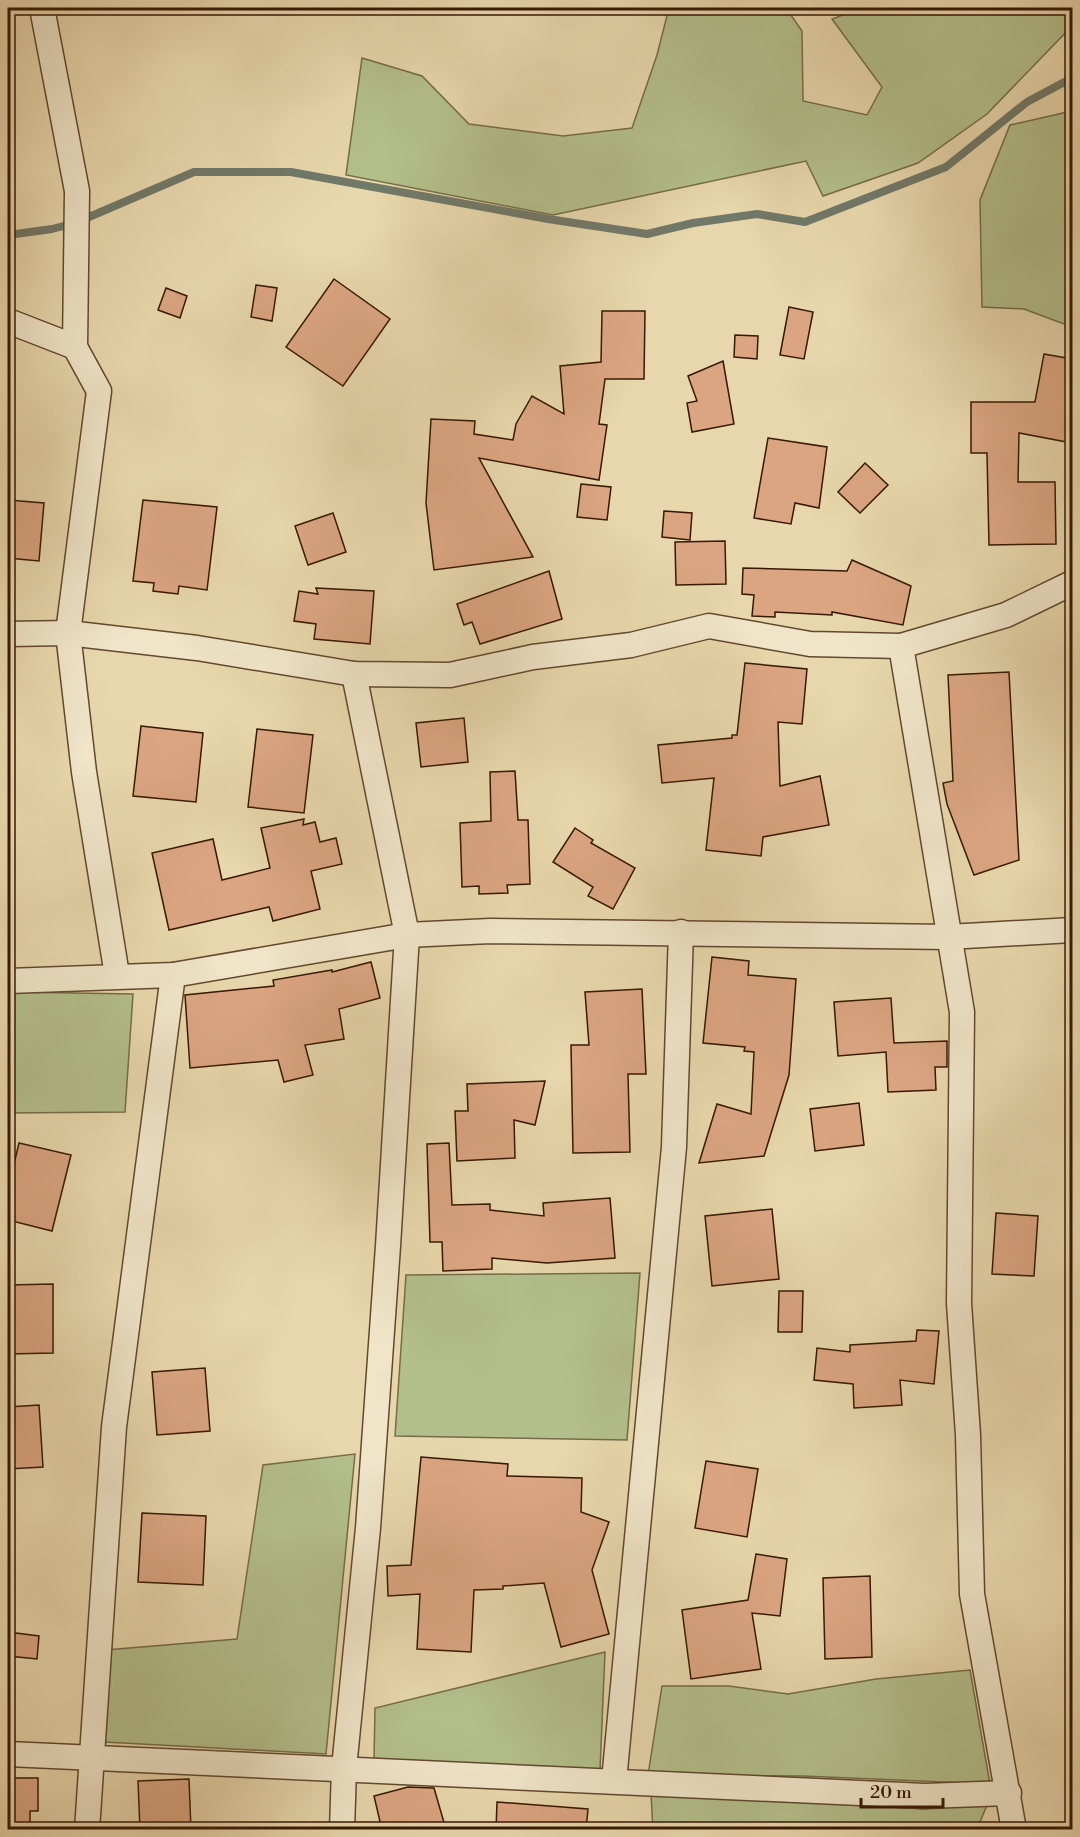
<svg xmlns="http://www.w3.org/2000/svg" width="1080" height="1837" viewBox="0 0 1080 1837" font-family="'Libre Bodoni',serif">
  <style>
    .green { fill: #b3bf8b; stroke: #756c48; stroke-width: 1.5 }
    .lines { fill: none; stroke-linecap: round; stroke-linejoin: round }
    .stream { stroke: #717969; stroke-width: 8 }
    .building { fill: #dba581; stroke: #371804; stroke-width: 1.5 }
    .minor-casing { stroke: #63482e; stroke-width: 27 }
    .minor { stroke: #f0e5c9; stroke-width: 24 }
  </style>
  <rect width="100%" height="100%" fill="#e8d7ac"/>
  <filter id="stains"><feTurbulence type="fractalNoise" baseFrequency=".00333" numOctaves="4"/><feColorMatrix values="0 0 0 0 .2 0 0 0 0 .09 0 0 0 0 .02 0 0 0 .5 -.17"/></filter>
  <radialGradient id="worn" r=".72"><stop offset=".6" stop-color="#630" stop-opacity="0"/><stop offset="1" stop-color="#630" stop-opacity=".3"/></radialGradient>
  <!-- green -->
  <g class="green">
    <polygon points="669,8 786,8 802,31 803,101 867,115 882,87 832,19 862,8 1072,8 1072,26 987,114 918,163 823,196 806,161 553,215 346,175 362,58 422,76 469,124 563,136 632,128 657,55"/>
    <polygon points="1072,111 1072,327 1024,309 982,307 980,200 1010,125"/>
    <polygon points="13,992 133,994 125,1112 8,1113 8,1017"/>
    <polygon points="640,1273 627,1440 395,1436 406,1275"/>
    <polygon points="355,1454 326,1754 104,1742 106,1650 237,1639 263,1465"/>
    <polygon points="605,1652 600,1770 374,1761 375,1708"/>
    <polygon points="970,1670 990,1784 803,1776 648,1775 662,1686 729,1686 788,1694 876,1679"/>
    <polygon points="651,1794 926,1809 990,1798 977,1829 653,1830"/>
  </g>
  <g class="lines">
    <!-- stream -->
    <polyline class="stream" points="8,235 52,229 75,223 194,172 291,172 548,219 647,234 693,223 757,214 805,222 946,167 1027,102 1072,78"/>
  </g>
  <!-- building -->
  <g class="building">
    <polygon points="334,279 390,319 343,386 286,347"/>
    <polygon points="256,285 277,288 272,321 251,317"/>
    <polygon points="166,288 187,296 180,318 158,310"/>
    <polygon points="789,307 813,312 804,359 780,355"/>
    <polygon points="602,311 645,311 644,379 605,379 599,424 607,425 599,480 479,458 533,557 434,570 426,503 431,419 475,421 474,434 513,440 516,424 532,396 564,414 560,366 601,362"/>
    <polygon points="735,335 758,336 757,359 734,357"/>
    <polygon points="1044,354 1072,359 1072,443 1019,433 1018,482 1055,482 1056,544 989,545 987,453 971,453 971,402 1035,402"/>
    <polygon points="723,361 734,424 692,432 687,403 697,401 688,376"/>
    <polygon points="768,438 827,447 819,508 795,503 791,524 754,518"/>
    <polygon points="865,463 888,485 860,513 838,492"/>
    <polygon points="581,484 611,487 607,520 577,517"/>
    <polygon points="8,500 44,503 39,561 8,558"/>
    <polygon points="143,500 217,507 207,590 179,586 178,594 153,591 154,583 133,581"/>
    <polygon points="664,511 692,513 690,540 662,537"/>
    <polygon points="333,513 346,552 308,565 295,526"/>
    <polygon points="725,541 726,584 676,585 675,542"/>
    <polygon points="852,560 911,586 903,625 832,612 832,615 775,612 775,617 752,616 754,595 742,594 743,568 847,571"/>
    <polygon points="549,571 562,619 480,644 472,622 464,625 457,604"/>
    <polygon points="316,588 374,591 370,644 314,639 316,624 294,621 299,591 318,594"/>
    <polygon points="745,663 807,669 802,724 778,722 780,786 820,776 829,825 763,837 761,856 706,850 714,778 662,783 658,745 732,738 732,735 737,735"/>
    <polygon points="1009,672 1019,860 974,875 947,804 943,783 953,781 948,675"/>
    <polygon points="464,718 468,762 421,767 416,723"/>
    <polygon points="141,726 203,733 196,802 133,796"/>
    <polygon points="257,729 313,735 304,813 248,807"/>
    <polygon points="515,771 518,820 528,820 530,884 507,885 508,893 479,894 479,886 462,887 460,823 491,821 490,772"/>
    <polygon points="304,819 303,825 315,822 320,842 336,838 342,864 311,871 320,909 273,921 269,907 169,930 152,853 213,839 222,880 270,868 261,828"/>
    <polygon points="575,828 593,840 591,843 635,868 613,909 588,896 593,887 553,862"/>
    <polygon points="712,957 749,961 748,975 796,979 789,1075 764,1156 699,1163 717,1104 751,1114 754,1052 744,1051 745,1047 703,1043"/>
    <polygon points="371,962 380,998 339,1009 344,1039 305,1045 313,1075 284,1082 278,1060 190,1068 185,995 274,986 273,980 332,970 332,972"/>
    <polygon points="642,989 646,1074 628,1074 630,1152 573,1153 571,1045 589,1045 585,992"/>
    <polygon points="891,998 894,1043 947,1041 947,1067 935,1067 936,1090 888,1092 886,1052 838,1056 834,1002"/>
    <polygon points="545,1081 535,1125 514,1120 515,1158 457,1161 455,1111 468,1111 467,1084"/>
    <polygon points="859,1103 864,1145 815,1151 810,1109"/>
    <polygon points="19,1143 71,1155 52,1231 8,1220 8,1189"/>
    <polygon points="449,1143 452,1205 490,1204 490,1210 544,1216 543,1203 610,1198 615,1258 547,1263 492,1258 492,1269 443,1271 442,1242 430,1242 427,1144"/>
    <polygon points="772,1209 779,1279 712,1286 705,1216"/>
    <polygon points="996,1213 1038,1216 1034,1276 992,1274"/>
    <polygon points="53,1284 53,1353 8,1354 8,1285"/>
    <polygon points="779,1291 803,1291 802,1332 778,1332"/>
    <polygon points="917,1330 939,1331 934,1384 900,1380 902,1405 854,1408 853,1384 814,1380 817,1348 850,1352 850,1345 916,1341"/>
    <polygon points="205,1368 210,1431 157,1435 152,1372"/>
    <polygon points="39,1405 43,1467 8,1469 8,1407"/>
    <polygon points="421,1457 508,1464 507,1476 582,1478 581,1512 609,1522 592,1570 609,1634 561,1647 544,1583 503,1586 503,1589 474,1590 471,1652 417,1649 420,1594 388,1596 387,1566 411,1565"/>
    <polygon points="706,1461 758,1469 747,1537 695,1528"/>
    <polygon points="142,1513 206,1516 203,1585 138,1582"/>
    <polygon points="756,1554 787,1559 780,1616 752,1613 761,1669 691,1679 682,1610 748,1600"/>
    <polygon points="870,1576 872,1657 825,1659 823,1578"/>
    <polygon points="8,1632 39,1636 37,1659 8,1656"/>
    <polygon points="8,1778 38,1778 38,1811 30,1811 30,1830 8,1830"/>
    <polygon points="189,1779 191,1830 140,1830 138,1781"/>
    <polygon points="408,1787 434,1788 445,1826 431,1830 382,1830 374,1796"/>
    <polygon points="497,1802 588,1809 586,1830 496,1830"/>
  </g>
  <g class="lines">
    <defs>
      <g id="minor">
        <polyline points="42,8 77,191 75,347 99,391 68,633 84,772 117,975"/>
        <polyline points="8,321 75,347"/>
        <polyline points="8,634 68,633 197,648 354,674 450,675 533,657 631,645 709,626 810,644 901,646 1006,615 1072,583"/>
        <polyline points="901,646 962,1012 959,1303 968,1435 972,1594 1014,1830"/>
        <polyline points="8,981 173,975 407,935 490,931 948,937 1072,930"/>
        <polyline points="8,1754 925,1796 1009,1793"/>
        <polyline points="614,1781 674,1147 681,932"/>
        <polyline points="87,1830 114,1427 173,975"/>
        <polyline points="342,1830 344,1768 368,1528 388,1246 407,935 354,674"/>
      </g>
    </defs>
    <!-- minor casing -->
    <use href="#minor" class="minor-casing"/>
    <!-- minor -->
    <use href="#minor" class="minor"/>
  </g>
  <!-- margin -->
  <rect width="1080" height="1837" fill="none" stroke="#e8d7ac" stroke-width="30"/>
  <rect x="9" y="9" width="1062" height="1819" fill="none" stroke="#371804" stroke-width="3"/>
  <rect x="15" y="15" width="1050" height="1807" fill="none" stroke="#371804" stroke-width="1.5"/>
  <!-- scale -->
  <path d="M861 1798v9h82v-9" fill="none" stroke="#371804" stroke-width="3"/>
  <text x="870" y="1798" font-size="18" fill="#371804" stroke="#f0e5c9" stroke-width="4.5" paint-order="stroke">20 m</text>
  <rect width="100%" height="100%" filter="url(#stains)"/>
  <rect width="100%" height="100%" fill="url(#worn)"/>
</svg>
